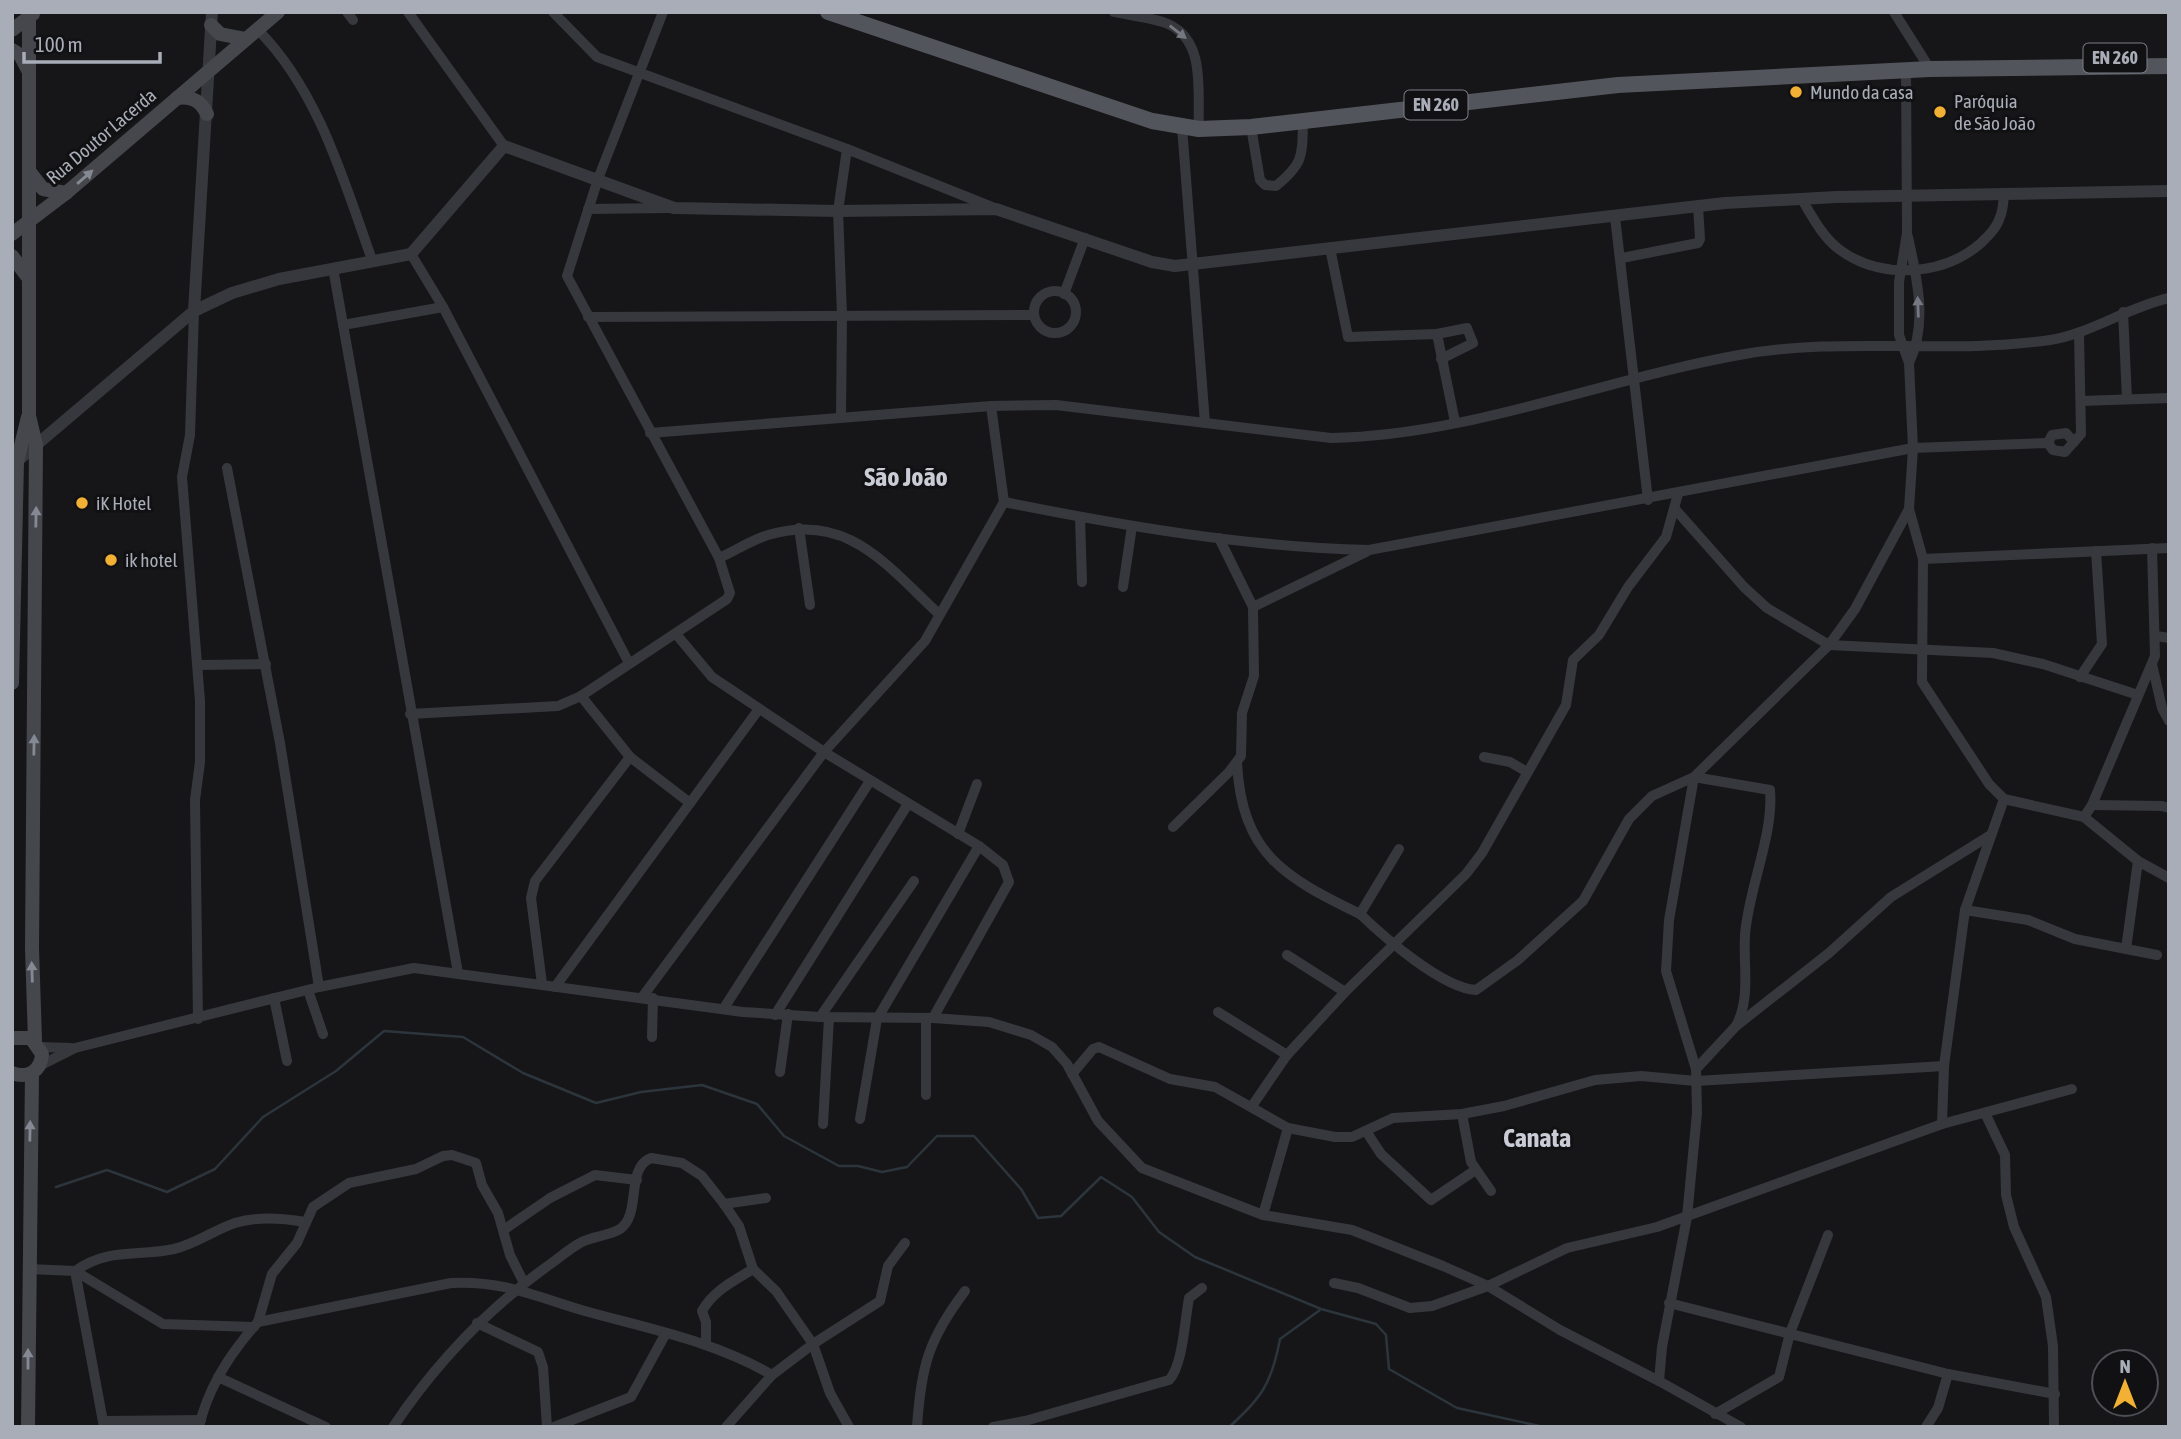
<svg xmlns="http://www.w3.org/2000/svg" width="2181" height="1439" viewBox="0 0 2181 1439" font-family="'Asap Condensed',sans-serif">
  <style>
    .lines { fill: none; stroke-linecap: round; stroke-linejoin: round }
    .stream { stroke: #2c353c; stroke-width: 2.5 }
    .minor { stroke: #37383d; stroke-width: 10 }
    .tertiary { stroke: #37383d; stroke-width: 12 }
    .secondary { stroke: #45474d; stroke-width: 14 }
    .primary { stroke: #53555c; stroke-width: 16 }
    .oneway { fill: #757881 }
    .oneway2 { fill: #858993 }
    .poi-dot { fill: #f2b134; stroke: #111113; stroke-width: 2.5 }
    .labels { text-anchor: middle; stroke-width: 6; stroke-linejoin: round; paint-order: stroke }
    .shield { fill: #111113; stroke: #7b7e86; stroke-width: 2 }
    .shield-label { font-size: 18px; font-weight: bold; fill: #a8adb8 }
    .poi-label { font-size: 19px; fill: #a8adb8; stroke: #111113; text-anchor: start }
    .street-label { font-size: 19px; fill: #a8adb8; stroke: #111113 }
    .district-label { font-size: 26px; font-weight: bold; fill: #c9ccd4; stroke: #111113 }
  </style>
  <rect width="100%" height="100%" fill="#161618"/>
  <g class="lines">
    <!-- stream -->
    <g class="stream">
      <polyline points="56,1187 107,1170 167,1192 215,1169 263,1117 336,1071 384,1031 463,1037 523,1073 596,1103 641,1092 702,1085 757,1104 784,1136 839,1166 858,1166 882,1172 907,1167 937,1136 974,1136 1021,1189 1038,1218 1061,1216 1101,1177 1132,1197 1159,1232 1195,1257 1321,1309 1376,1324 1386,1335 1389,1369 1457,1408 1544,1427"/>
      <path d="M1229,1427c33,-29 43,-45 51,-88l40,-29"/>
    </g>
    <!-- minor -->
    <g class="minor">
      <polyline points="347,12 353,20"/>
      <polyline points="408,12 504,146"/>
      <polyline points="553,12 597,57 847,149 992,207"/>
      <path d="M1114,12c17,4 38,5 54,12 39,17 29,70 31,105"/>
      <polyline points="1894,12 1930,69"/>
      <path d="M258,30c60,60 86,151 114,230"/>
      <polyline points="1906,70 1907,233 1899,282 1899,335 1909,363 1913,448 1909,509 1923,559 1922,682 1989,784 2004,799 2084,817 2092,805 2155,656 2152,548"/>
      <polyline points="1182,127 1205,423"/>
      <path d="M1251,127l9,53 5,5 11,1c28,-23 26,-30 27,-64"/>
      <path d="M1801,198c11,18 22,40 39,52 41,30 103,26 141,-7 7,-7 16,-15 19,-26 3,-6 3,-14 4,-21"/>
      <polyline points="588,209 670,208"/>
      <polyline points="1615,217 1648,500"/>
      <path d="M1908,237c9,41 20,87 1,126"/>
      <polyline points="1330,248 1348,337 1437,334 1455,422"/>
      <polyline points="411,254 443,307 629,663"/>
      <polyline points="1622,258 1698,243 1700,239 1698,206"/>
      <polyline points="333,268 458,973"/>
      <circle cx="1055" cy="312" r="21"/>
      <polyline points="1064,294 1085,238"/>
      <polyline points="194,311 190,435 182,477 200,701 200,762 195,800 198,1019"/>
      <polyline points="2123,312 2127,399"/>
      <polyline points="588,317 1034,315"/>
      <polyline points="343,325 443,307"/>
      <polyline points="1437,334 1467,328 1473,343 1441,359"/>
      <polyline points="2081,401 2169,398"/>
      <polyline points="841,417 842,315 838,211 847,149"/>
      <path d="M650,433l341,-27 65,-1 275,33c136,-2 274,-59 408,-83 103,-19 208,0 311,-15 40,-6 78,-33 119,-42"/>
      <polyline points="2048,443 2052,435 2066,433 2074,442"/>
      <polyline points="227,468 280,743 319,987"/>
      <path d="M1004,502c120,24 242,45 365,48l544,-102 135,-5 5,7 12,2 16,-18 -2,-101"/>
      <polyline points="1675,509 1744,587 1767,608 1829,645 1993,653 2043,664 2138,695"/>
      <polyline points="1080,517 1082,582"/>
      <polyline points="799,528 810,605"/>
      <path d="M719,558c16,-7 32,-18 49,-23 80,-23 117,29 171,79"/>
      <polyline points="1923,559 2169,548"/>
      <polyline points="1123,587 1132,526"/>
      <polyline points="1253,607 1366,552"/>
      <polyline points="676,634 712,677 824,752 979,846 1003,865 1009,882 933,1018"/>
      <polyline points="2156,636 2169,638"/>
      <polyline points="2152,664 2162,708 2169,721"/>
      <polyline points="198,665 266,664"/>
      <polyline points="2080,677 2102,644 2096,551"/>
      <polyline points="410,714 558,706 581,696 727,599 730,593 719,558 567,276 598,179 663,12"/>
      <polyline points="630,757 690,803"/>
      <polyline points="1484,757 1510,762 1527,772"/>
      <path d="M1237,763c5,91 47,114 123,151"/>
      <polyline points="2092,805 2162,806 2169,808"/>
      <polyline points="2084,817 2138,861 2169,878"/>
      <polyline points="1173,827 1229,772 1241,756 1242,713 1254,676 1253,607 1219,538"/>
      <polyline points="958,834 977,784"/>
      <path d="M1399,849l-39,65c24,23 82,74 116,76l42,-30 65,-59 46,-82 23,-23 42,-19 76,13c4,45 -22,100 -25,145 -2,31 6,63 -9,91"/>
      <polyline points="1965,910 2028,920 2075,939 2157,955"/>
      <polyline points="2126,949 2138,861"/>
      <polyline points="1287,955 1345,992"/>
      <polyline points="542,984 531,898 535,881 630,757 581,696"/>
      <polyline points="555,987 759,709"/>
      <polyline points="308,990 323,1034"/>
      <polyline points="643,996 824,752 925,641 1004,502 991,406"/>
      <polyline points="274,998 287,1061"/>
      <polyline points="724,1008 870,781"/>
      <polyline points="1218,1012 1287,1055"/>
      <polyline points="775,1015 908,804"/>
      <polyline points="820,1017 914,881"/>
      <polyline points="926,1018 926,1095"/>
      <polyline points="652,1037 653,998"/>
      <polyline points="40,1047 71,1048"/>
      <polyline points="39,1066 75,1048 319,987 414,968 743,1012 820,1017 933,1018 989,1022 1031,1035 1052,1047 1067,1064 1098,1121 1142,1168 1263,1215 1352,1230 1443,1266 1488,1286 1560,1330 1659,1381"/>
      <polyline points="1696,1069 1736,1026 1829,953 1891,897 1989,836"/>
      <polyline points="780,1072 788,1014"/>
      <polyline points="1072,1074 1093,1049 1099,1047 1170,1079 1215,1087 1288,1128 1335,1137 1352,1137 1393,1118 1462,1114 1504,1106 1595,1080 1641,1076 1696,1081 1944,1066"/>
      <polyline points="1252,1106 1287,1055 1345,992 1466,874 1482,853 1566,705 1573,660 1599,635 1628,587 1666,537 1678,494"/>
      <polyline points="1985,1113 2005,1155 2006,1195 2014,1227 2046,1297 2053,1346 2054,1427"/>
      <polyline points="1462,1114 1471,1162 1491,1191"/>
      <polyline points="860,1119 877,1019 979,846"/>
      <polyline points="823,1124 829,1018"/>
      <polyline points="1942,1124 1944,1066 1965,910 2004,799"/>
      <polyline points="1366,1131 1381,1154 1431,1200 1474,1171"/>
      <polyline points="724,1204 766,1198"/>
      <polyline points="1263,1215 1288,1128"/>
      <polyline points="505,1229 550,1198 595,1175 637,1180"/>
      <polyline points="28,1269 75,1271 104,1427"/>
      <polyline points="1334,1283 1358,1288 1410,1308 1432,1306 1488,1286 1567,1248 1657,1227 1942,1124 2072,1089"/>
      <polyline points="1669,1303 1948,1374 2055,1394"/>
      <polyline points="258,1322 272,1274 297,1243 313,1207 349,1183 416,1169 443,1156 452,1155 476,1163 482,1185 498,1213 510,1255 524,1283"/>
      <polyline points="477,1323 538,1352 543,1367 547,1427"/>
      <path d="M254,1327l-91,-3 -88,-53c34,-24 62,-14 99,-22 22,-5 40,-19 61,-26 23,-7 47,-5 70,-1"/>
      <path d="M706,1344v-22l-4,-11c12,-21 32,-30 51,-42"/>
      <polyline points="218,1377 326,1427"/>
      <polyline points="1715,1414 1779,1377 1790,1333 1828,1235"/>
      <polyline points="104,1421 201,1420"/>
      <path d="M199,1427c9,-40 32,-75 59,-105l193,-39c51,-3 86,14 134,28 64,18 129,30 187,64"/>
      <path d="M393,1427c43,-64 93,-117 156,-162 10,-7 20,-16 31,-22 12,-7 29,-7 40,-14 22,-15 5,-61 31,-71l31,5 20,13 22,28 15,22 14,43 23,22 37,53 17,49 19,34"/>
      <polyline points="554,1427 631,1397 666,1333"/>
      <polyline points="726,1427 772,1375 813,1344 880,1301 888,1266 905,1243"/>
      <path d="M917,1427c4,-60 11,-87 48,-136"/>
      <path d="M993,1427l32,-6 144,-41c14,-14 16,-62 20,-82l13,-10"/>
      <polyline points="1741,1427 1659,1381 1662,1347 1687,1217 1697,1113 1696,1069 1666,971 1669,920 1694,777 1829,645 1855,609 1909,509"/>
      <polyline points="1926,1427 1938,1408 1948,1374"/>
    </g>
    <!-- tertiary -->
    <g class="tertiary">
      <polyline points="194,311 212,12"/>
      <polyline points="15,463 194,311 232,293 279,279 411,254 504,146 674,208 838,211 996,209 1152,262 1175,266 1725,203 1836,197 2169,191"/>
    </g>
    <!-- secondary -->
    <g class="secondary">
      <polyline points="29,12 29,416 36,445 32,948 35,1040"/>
      <polyline points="211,25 220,34 246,39"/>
      <polyline points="12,30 33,14"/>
      <polyline points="12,50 20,55 28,70"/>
      <path d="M177,98c15,-2 24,3 30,16"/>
      <polyline points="29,171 43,189 66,193"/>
      <polyline points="12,234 66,193 278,12"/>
      <polyline points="12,256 27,276"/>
      <polyline points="12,683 17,462 28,417"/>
      <path d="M12,1038h19l11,16c-1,17 -14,25 -30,19"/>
      <polyline points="28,1427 32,1073"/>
    </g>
    <!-- primary -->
    <polyline class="primary" points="828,12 1152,121 1199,129 1251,127 1618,85 1930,69 2169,66"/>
  </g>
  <!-- one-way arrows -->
  <defs><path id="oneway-solid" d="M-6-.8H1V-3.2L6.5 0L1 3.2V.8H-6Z" transform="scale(1.75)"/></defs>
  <g class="oneway">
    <use href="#oneway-solid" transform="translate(1178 32) rotate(38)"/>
    <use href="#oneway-solid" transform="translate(1918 307) rotate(-92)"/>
  </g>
  <g class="oneway2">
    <use href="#oneway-solid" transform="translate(85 177) rotate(-41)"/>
    <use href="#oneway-solid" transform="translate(36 517) rotate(-89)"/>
    <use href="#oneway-solid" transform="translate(34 745) rotate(-89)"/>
    <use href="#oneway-solid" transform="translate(32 972) rotate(-92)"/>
    <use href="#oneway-solid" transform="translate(30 1131) rotate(-89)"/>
    <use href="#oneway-solid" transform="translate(28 1359) rotate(-90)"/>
  </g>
  <!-- markers -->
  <g class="poi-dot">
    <circle cx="1796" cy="92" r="7"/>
    <circle cx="1940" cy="112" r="7"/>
    <circle cx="82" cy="503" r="7"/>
    <circle cx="111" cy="560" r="7"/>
  </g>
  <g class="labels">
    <!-- shield labels -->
    <g class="shield">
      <rect x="2083.5" y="43.5" width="63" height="29" rx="5"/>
      <rect x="1404.5" y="90.5" width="63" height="29" rx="5"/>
    </g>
    <g class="shield-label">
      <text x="2115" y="64">EN 260</text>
      <text x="1436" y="111">EN 260</text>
    </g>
    <!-- poi labels -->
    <g class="poi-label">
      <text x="1810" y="99">Mundo da casa</text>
      <text x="1954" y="108">Paróquia<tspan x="1954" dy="22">de São João</tspan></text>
      <text x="96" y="510">iK Hotel</text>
      <text x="125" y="567">ik hotel</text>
    </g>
    <!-- street labels -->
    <g class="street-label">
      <text transform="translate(101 136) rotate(-40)" y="7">Rua Doutor Lacerda</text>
    </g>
    <!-- district labels -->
    <g class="district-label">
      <text x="906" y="486">São João</text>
      <text x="1537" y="1147">Canata</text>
    </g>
  </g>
  <!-- border -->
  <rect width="2181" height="1439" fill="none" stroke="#a8adb8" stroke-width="28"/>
  <!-- north arrow -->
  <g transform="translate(2125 1383)"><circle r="33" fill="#111113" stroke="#4d4f55" stroke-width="2"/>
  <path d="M0-5L12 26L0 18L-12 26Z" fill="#f2b134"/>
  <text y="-10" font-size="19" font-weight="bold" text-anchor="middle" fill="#a8adb8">N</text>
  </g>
  <!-- scale -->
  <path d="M24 52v10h136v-10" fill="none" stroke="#a8adb8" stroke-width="3.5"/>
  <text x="35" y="52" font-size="21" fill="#a8adb8" stroke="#111113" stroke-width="5" paint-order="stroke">100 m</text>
</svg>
